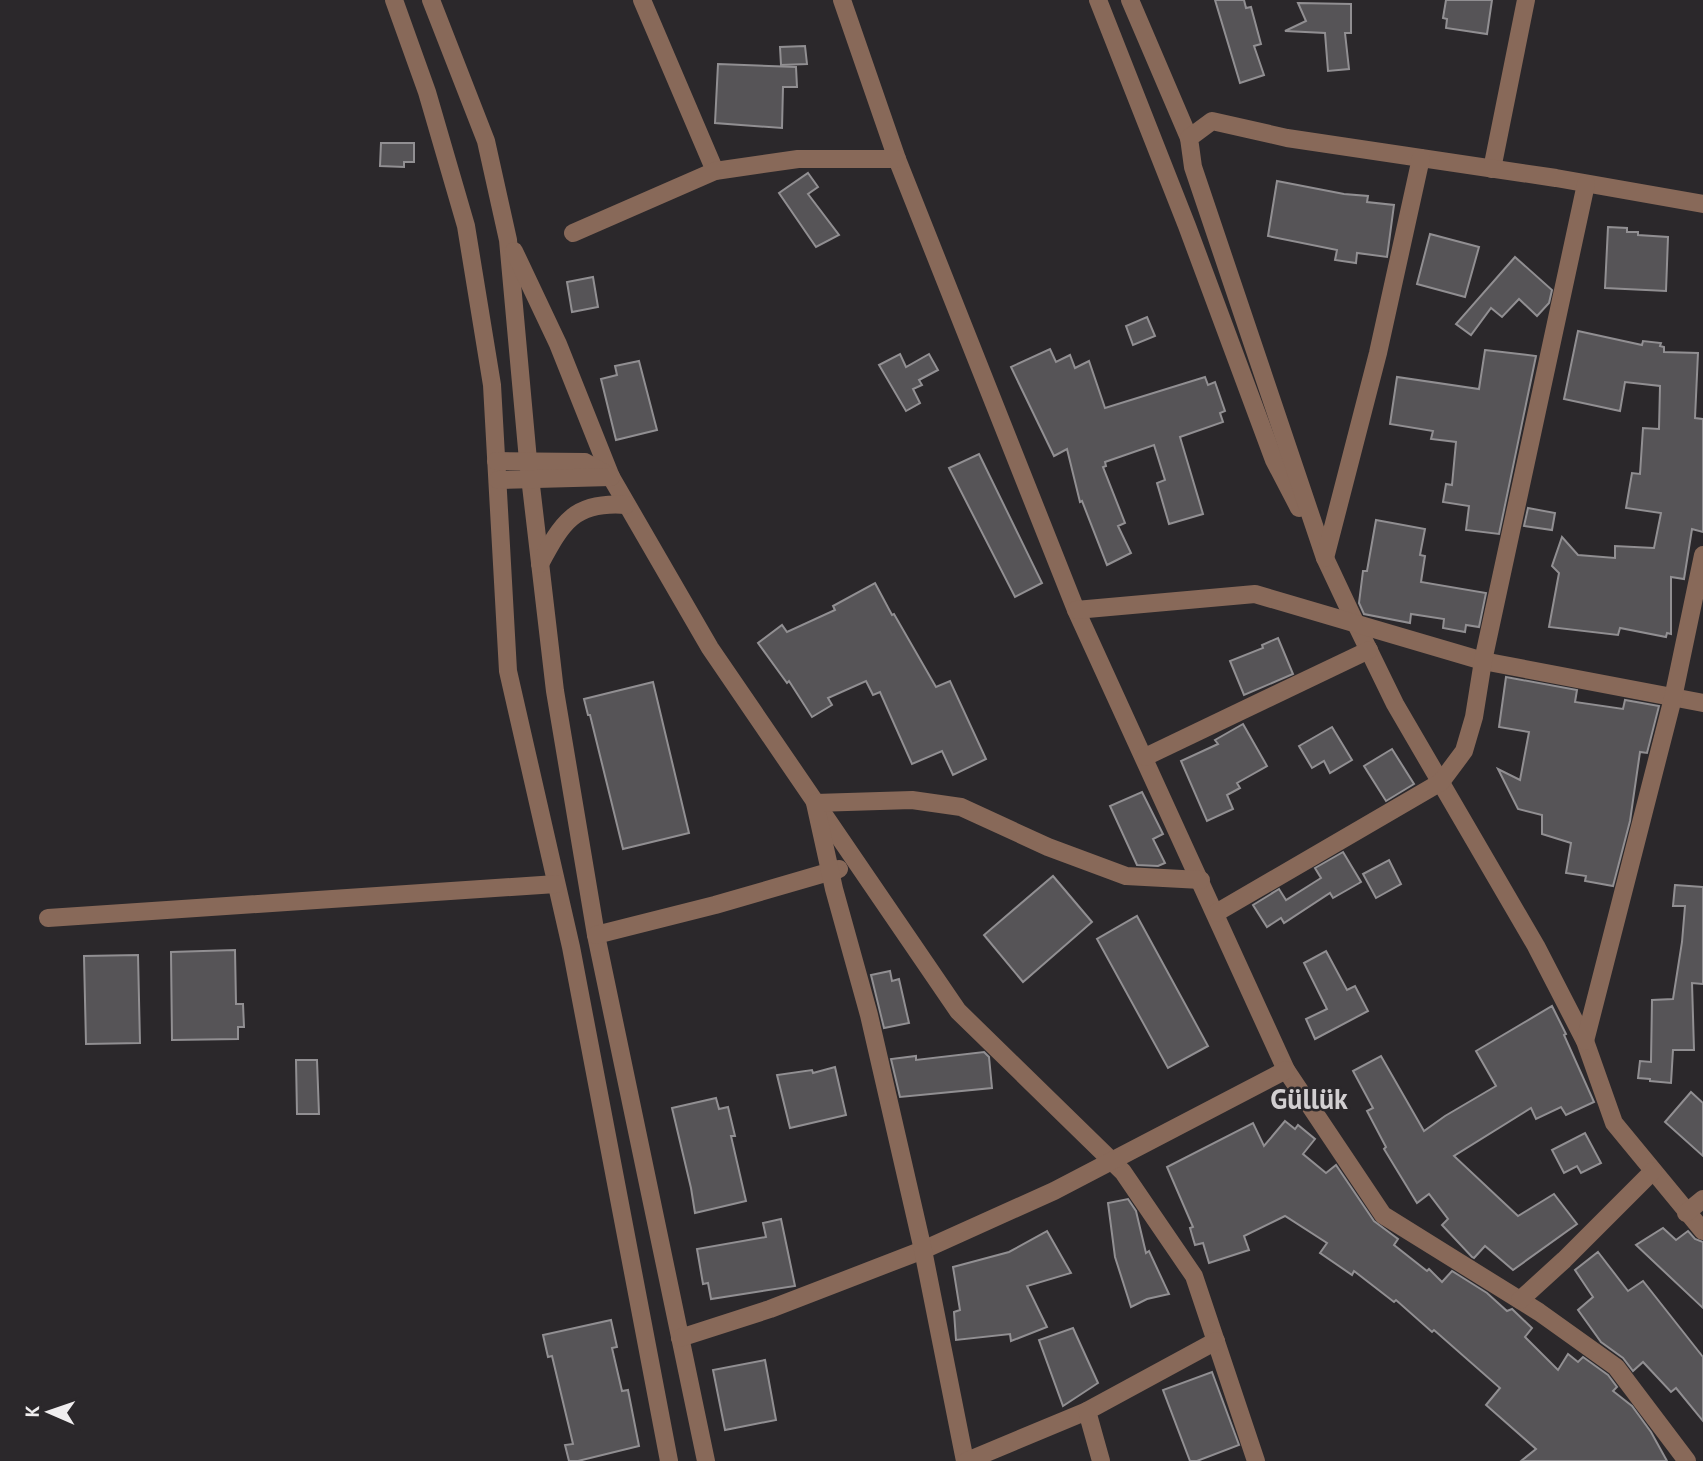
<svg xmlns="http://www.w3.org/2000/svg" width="1703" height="1461" viewBox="0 0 1703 1461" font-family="'PT Sans',sans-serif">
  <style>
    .building { fill: #565457; stroke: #918f92; stroke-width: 2 }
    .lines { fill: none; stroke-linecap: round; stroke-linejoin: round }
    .minor { stroke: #886959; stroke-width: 18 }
    .labels { text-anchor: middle; stroke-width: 5; stroke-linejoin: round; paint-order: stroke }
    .district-label { font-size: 28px; font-weight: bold; fill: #d2cfd1; stroke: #2b282b }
  </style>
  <rect width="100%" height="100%" fill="#2b282b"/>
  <!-- building -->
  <g class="building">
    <polygon points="1215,0 1244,0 1246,8 1251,7 1261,44 1254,46 1264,75 1240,83"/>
    <polygon points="1446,0 1492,0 1487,34 1446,28 1447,19 1443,18"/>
    <polygon points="1298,3 1351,4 1351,33 1345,33 1349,69 1328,71 1325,33 1285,31 1306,21"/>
    <polygon points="805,46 807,64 781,65 780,47"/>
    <polygon points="718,64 796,67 797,87 783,87 782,128 715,123"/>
    <polygon points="381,143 414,143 414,162 404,162 404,167 380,166"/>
    <polygon points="808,173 818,187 808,194 839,235 816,247 779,193"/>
    <polygon points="1277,181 1344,194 1368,196 1367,202 1394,205 1387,257 1357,253 1356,263 1335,260 1337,250 1268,236"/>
    <polygon points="1608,227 1627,228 1627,232 1638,232 1638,235 1668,237 1666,291 1605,288"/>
    <polygon points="1430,234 1479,247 1465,297 1417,284"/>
    <polygon points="1515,257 1552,290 1549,303 1537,316 1519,299 1502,317 1491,308 1471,335 1456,324"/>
    <polygon points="593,277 598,307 572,312 567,282"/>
    <polygon points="1147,317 1155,336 1133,345 1126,326"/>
    <polygon points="1578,331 1642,345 1643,341 1661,343 1660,346 1664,347 1664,352 1698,353 1695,418 1703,419 1703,532 1692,529 1684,579 1671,577 1671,634 1667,633 1666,637 1620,628 1618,635 1549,627 1559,573 1552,566 1562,537 1578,555 1615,558 1615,546 1654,548 1661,513 1626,508 1632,473 1640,474 1643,428 1659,429 1660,386 1625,382 1620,411 1564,399"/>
    <polygon points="1050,349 1056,362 1070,355 1075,368 1089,361 1105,408 1205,377 1208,385 1215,382 1225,411 1220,413 1223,422 1180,437 1203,514 1169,524 1157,483 1165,480 1154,445 1105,462 1106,466 1103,467 1125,523 1118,526 1131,553 1107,565 1082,501 1080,502 1067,449 1054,456 1011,367"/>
    <polygon points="1485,350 1536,356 1499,534 1466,530 1469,506 1443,502 1446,484 1452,485 1456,442 1431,439 1433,431 1390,424 1397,377 1479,389"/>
    <polygon points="900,354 906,367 929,354 938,370 919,380 922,385 913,389 920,403 906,411 879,365"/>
    <polygon points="639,361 657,430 616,440 601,379 617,375 615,366"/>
    <polygon points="979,454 1042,583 1015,597 949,468"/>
    <polygon points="1528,508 1555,513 1552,530 1524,526"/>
    <polygon points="1376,520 1425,529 1420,555 1425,556 1421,582 1486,593 1479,627 1466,625 1465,632 1443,628 1444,619 1411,614 1410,623 1364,614 1359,603 1363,571 1367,571"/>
    <polygon points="875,583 892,615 894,614 936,687 950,681 986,759 953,775 942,751 912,764 880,692 873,695 866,681 828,698 832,705 812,717 789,681 787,683 758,643 782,625 787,632 835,610 833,606"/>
    <polygon points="1278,638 1293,674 1244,695 1230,661 1263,648 1262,645"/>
    <polygon points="1506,677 1577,690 1575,702 1623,709 1625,700 1659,706 1647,753 1640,752 1630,821 1613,886 1585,881 1586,876 1566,873 1571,843 1542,834 1542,815 1518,809 1498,769 1520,780 1529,732 1499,727"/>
    <polygon points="653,682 689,833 623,849 590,715 588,715 584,699"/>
    <polygon points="1243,724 1267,766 1237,783 1240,788 1227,795 1233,809 1207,821 1181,761 1218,744 1215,740"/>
    <polygon points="1332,727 1352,760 1330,773 1324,761 1312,768 1299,746"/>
    <polygon points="1392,749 1414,784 1386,801 1364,766"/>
    <polygon points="1142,792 1163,834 1153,839 1165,863 1158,866 1137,865 1110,806"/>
    <polygon points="1343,852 1361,882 1333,898 1330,893 1284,923 1281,918 1267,927 1253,905 1279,889 1286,900 1321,878 1315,868"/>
    <polygon points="1389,860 1401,884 1376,898 1363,874"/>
    <polygon points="1053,876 1092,922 1023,982 984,935"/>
    <polygon points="1675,885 1703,887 1703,984 1692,983 1694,1050 1673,1050 1671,1083 1650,1081 1650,1079 1638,1078 1640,1061 1651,1062 1652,1000 1673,999 1682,942 1685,906 1673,906"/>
    <polygon points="1137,916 1208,1046 1168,1068 1097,939"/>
    <polygon points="235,950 236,1004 243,1004 244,1027 238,1027 238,1039 172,1040 171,952"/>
    <polygon points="1326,951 1347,990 1355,986 1368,1011 1315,1039 1306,1019 1327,1009 1304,963"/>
    <polygon points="138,955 140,1043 86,1044 84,956"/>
    <polygon points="890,971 892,981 899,979 909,1023 884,1028 871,975"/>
    <polygon points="1552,1006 1566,1034 1564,1035 1594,1102 1566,1115 1561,1107 1536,1119 1531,1108 1454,1156 1518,1216 1554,1194 1577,1224 1513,1270 1485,1246 1474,1258 1472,1257 1442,1225 1448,1219 1429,1194 1417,1203 1384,1149 1386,1147 1367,1111 1373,1108 1353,1071 1381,1056 1424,1131 1445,1116 1496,1086 1476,1051"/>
    <polygon points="984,1052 989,1057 992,1088 900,1097 891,1059 916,1056 916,1060"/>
    <polygon points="296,1060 317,1060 319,1114 297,1114"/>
    <polygon points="835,1067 846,1115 790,1128 777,1075 812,1070 813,1073"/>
    <polygon points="1691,1092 1703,1103 1703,1156 1665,1122"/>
    <polygon points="716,1098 719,1109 728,1107 735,1136 731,1136 746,1201 695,1213 691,1188 672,1108"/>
    <polygon points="1285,1121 1295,1129 1298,1125 1315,1139 1303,1154 1326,1173 1336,1165 1374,1221 1398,1239 1394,1245 1427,1271 1429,1269 1442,1282 1452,1271 1487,1293 1507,1311 1512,1309 1532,1328 1525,1337 1558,1370 1568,1354 1578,1362 1583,1357 1608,1375 1617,1387 1613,1391 1632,1406 1651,1432 1667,1461 1521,1461 1536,1449 1486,1405 1500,1388 1434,1330 1432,1332 1396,1300 1394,1302 1354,1271 1352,1275 1320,1253 1327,1243 1285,1216 1244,1236 1249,1250 1209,1263 1203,1243 1195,1245 1190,1228 1193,1227 1167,1167 1253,1123 1264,1146"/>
    <polygon points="1585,1133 1601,1163 1581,1173 1577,1166 1564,1173 1552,1150"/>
    <polygon points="1128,1199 1136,1211 1146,1253 1149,1251 1169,1294 1147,1299 1131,1307 1115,1257 1108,1203"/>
    <polygon points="781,1219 795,1286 711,1299 708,1283 703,1284 697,1249 766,1237 763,1223"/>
    <polygon points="1663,1228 1676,1240 1688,1231 1695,1239 1703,1242 1703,1308 1636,1245"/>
    <polygon points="1047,1231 1071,1273 1027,1286 1047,1327 1011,1341 1010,1334 956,1340 954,1312 960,1310 953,1267 1009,1252"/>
    <polygon points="1598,1252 1628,1291 1643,1281 1703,1357 1703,1421 1676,1388 1671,1392 1643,1362 1633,1371 1623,1358 1601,1342 1578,1310 1593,1297 1575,1270"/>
    <polygon points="611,1320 617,1347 612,1348 622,1391 628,1390 639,1446 578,1461 569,1461 565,1445 573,1444 552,1356 548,1357 543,1335"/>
    <polygon points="1073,1328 1098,1383 1063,1406 1039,1340"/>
    <polygon points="765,1360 776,1420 725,1430 713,1370"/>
    <polygon points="1212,1372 1239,1445 1197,1461 1190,1461 1163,1390"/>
  </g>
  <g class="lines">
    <!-- minor -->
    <g class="minor">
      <polyline points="394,0 427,92 466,226 492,385 508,671 571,947 669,1461"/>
      <polyline points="431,0 486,141 508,240 528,460 555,691 596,935 706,1461"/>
      <polyline points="642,0 715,171"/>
      <polyline points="842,0 897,159 1076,610 1286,1070 1383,1215 1539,1312 1616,1367 1687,1461"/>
      <polyline points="1098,0 1187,226 1274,460 1299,508"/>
      <polyline points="1130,0 1189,138"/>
      <polyline points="1492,169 1526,0"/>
      <polyline points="1703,204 1556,178 1287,138 1212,121 1189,138 1193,167 1325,558 1356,624 1395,704 1536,946 1585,1041 1614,1123 1703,1231"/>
      <polyline points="573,233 715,171 798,159 897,159"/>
      <polyline points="514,251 558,344 611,477 710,648 958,1011 1123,1172 1194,1276 1256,1461"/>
      <polyline points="496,461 585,462 611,477"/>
      <polyline points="498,480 611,477"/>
      <polyline points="1325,558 1378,353 1421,158"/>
      <path d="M540,564c22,-41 34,-63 86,-59"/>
      <polyline points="1076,610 1255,594 1483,661 1703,703"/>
      <polyline points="1145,757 1369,650"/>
      <polyline points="1216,913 1441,782 1464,751 1474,717 1483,661 1586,184"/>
      <polyline points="48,918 556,884"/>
      <polyline points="596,935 715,905 839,869"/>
      <polyline points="1585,1041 1673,698 1703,555"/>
      <polyline points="1686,1213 1703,1199"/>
      <polyline points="1520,1300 1564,1260 1653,1171"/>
      <polyline points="680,1338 770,1309 923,1250 1054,1191 1286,1070"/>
      <polyline points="965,1461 923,1250 869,1015 834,889 815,803 912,800 961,807 1048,847 1126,876 1201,880"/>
      <polyline points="967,1461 1087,1411"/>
      <polyline points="1101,1461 1087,1411 1216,1341"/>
    </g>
  </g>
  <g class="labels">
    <!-- district labels -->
    <g class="district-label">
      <text x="1309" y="1109">Güllük</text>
    </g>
  </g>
  <!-- north arrow -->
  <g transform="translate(49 1412) rotate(272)" stroke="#2b282b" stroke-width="5" paint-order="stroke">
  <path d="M0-5L12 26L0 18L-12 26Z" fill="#f0eeef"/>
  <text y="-10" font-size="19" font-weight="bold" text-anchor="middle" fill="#f0eeef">K</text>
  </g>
</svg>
